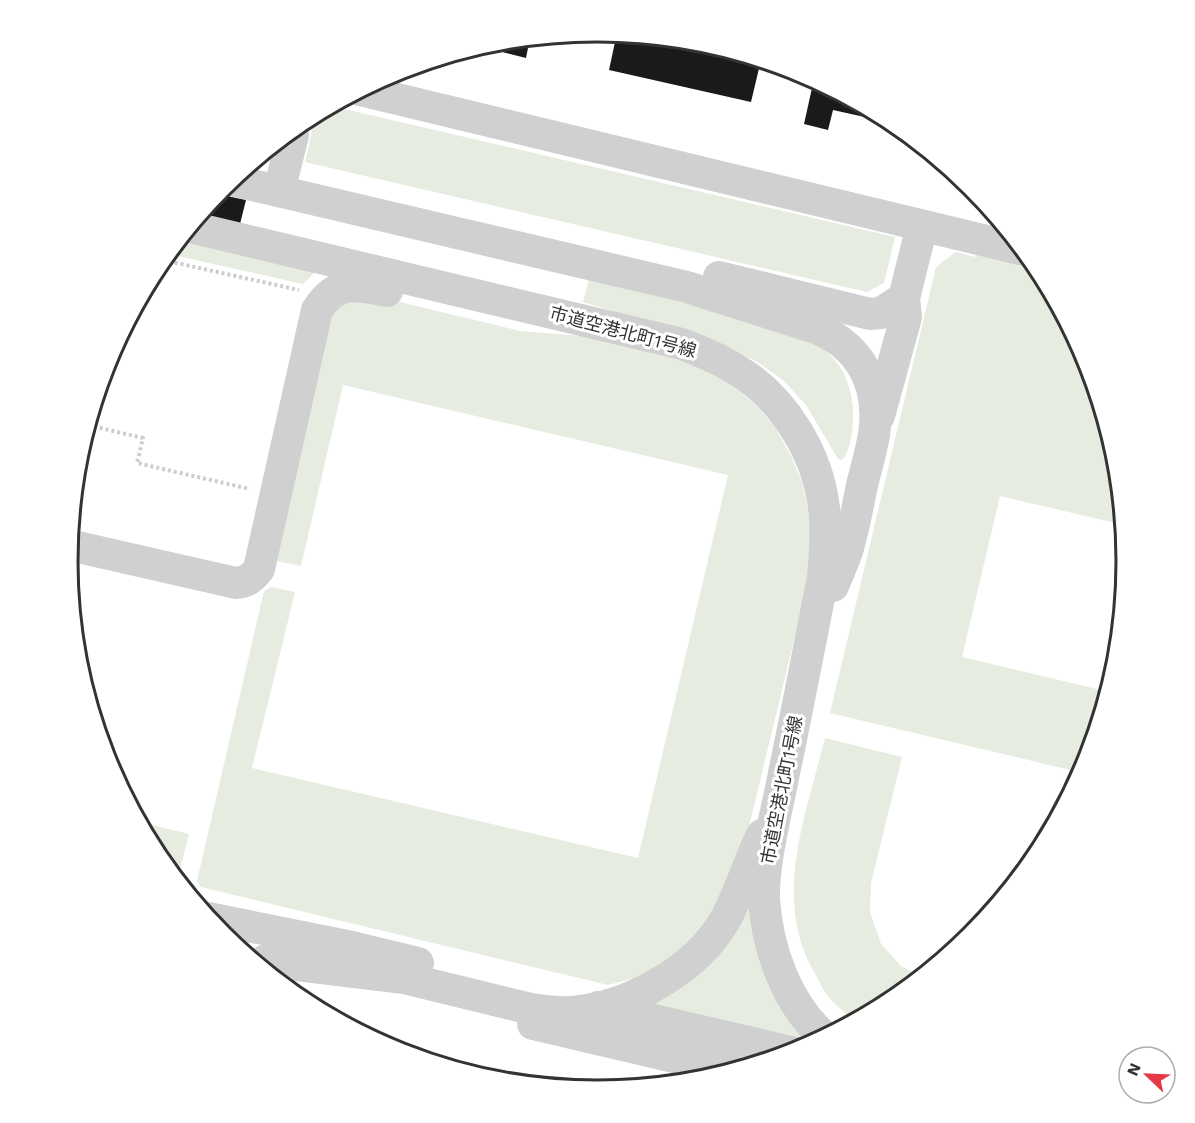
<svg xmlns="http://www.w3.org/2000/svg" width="1195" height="1123" viewBox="0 0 1195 1123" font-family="'Work Sans','Noto Sans JP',sans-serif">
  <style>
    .green { fill: #e6ecdf }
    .building { fill: #1a1a1a }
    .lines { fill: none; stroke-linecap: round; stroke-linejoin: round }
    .path { stroke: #cdcdcd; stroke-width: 4; stroke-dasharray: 3 3; stroke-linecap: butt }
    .minor { stroke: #d0d0d0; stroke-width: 32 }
    .labels { text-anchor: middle; stroke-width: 6; stroke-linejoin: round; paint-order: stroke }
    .street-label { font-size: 18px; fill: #333; stroke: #fff }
    .rim { fill: none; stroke: #333; stroke-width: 3 }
  </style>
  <rect width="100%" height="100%" fill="#fff"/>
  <!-- green -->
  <g class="green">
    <polygon points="331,106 895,237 884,283 867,292 305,162 316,114"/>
    <polygon points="180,239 315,272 303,284 168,254"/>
    <polygon points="956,252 975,257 977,252 1038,266 1087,359 1117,458 1124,525 1000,496 962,657 1109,692 1087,765 1083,773 830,713 936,267"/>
    <path d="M589,279c39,10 79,20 119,30 36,9 96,19 122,46 16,15 24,40 23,62 0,12 -2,34 -11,43l-4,-1 -32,-54 -23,-25 -26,-18 -31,-16 -143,-44z"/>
    <polygon points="379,297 520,331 582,336 673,357 705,370 732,385 756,405 775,427 791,456 802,482 808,510 813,553 805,595 744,847 732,887 689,948 636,978 608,985 201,887 197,881 264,591 271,587 295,592 252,768 638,858 728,475 343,385 301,566 277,561 330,310 339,303"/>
    <path d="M825,738l77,19 -31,126 -1,29 11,32 20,22 21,11 -30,25 -36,19c-8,-6 -17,-13 -24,-20 -7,-7 -11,-16 -15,-24 -47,-75 -11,-161 8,-239z"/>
    <polygon points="139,822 189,834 178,877 176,879 157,856"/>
    <polygon points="746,898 815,1043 809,1047 641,1001"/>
  </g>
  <!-- building -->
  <g class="building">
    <polygon points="598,32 701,42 761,60 751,102 609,70 615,42 586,35 587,33"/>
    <polygon points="530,38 526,58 479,46 494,42"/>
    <polygon points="814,79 892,121 896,124 833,110 828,130 804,124"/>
    <polygon points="217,194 246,200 240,224 200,214"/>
  </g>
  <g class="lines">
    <!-- path -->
    <g class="path">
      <polyline points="163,260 299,290"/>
      <polyline points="88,425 143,438 137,463 250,489"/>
    </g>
    <!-- minor -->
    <g class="minor">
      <polyline points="360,90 1024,250"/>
      <path d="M231,180l456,107 129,41c46,19 65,58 58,107 -3,17 -8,34 -12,50 -4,20 -8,42 -14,63 -4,13 -10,25 -15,38"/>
      <polyline points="279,191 293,135"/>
      <path d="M190,227l492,117c20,8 40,16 58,28 45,28 78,83 84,136 3,23 1,46 -1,69 -13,67 -26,134 -40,201 -7,36 -20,85 -19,121 3,49 23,107 62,139"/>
      <polyline points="719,277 870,314 881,313 904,298"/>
      <polyline points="879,416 906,317 904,298 922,226"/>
      <path d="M69,545l167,38c11,-1 16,-5 23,-14l58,-259c19,-30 37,-26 70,-19"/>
      <polyline points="208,918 352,947 418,963"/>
      <path d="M264,961l140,17 127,31c14,2 27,4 41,3 58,-5 124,-42 153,-92 15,-27 23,-57 37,-85"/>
      <polyline points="598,1007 795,1053"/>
      <polyline points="533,1024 733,1071"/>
    </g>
  </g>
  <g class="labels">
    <!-- street labels -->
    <g class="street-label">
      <text transform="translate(623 332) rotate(15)" y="6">市道空港北町1号線</text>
      <text transform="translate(782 790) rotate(-79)" y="6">市道空港北町1号線</text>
    </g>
  </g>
  <!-- crop -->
  <path d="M0 0H1195V1123H0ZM78 561a519 519 0 1 1 1038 0a519 519 0 1 1-1038 0Z" fill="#fff" fill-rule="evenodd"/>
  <path class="rim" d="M78 561a519 519 0 1 1 1038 0a519 519 0 1 1-1038 0Z"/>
  <!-- north arrow -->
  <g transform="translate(1147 1075) rotate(293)"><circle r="28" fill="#ffffff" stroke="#adadad" stroke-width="1.5"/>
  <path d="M0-4.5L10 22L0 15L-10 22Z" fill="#e63946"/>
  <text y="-9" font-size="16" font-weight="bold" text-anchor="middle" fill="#333333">N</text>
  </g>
</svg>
